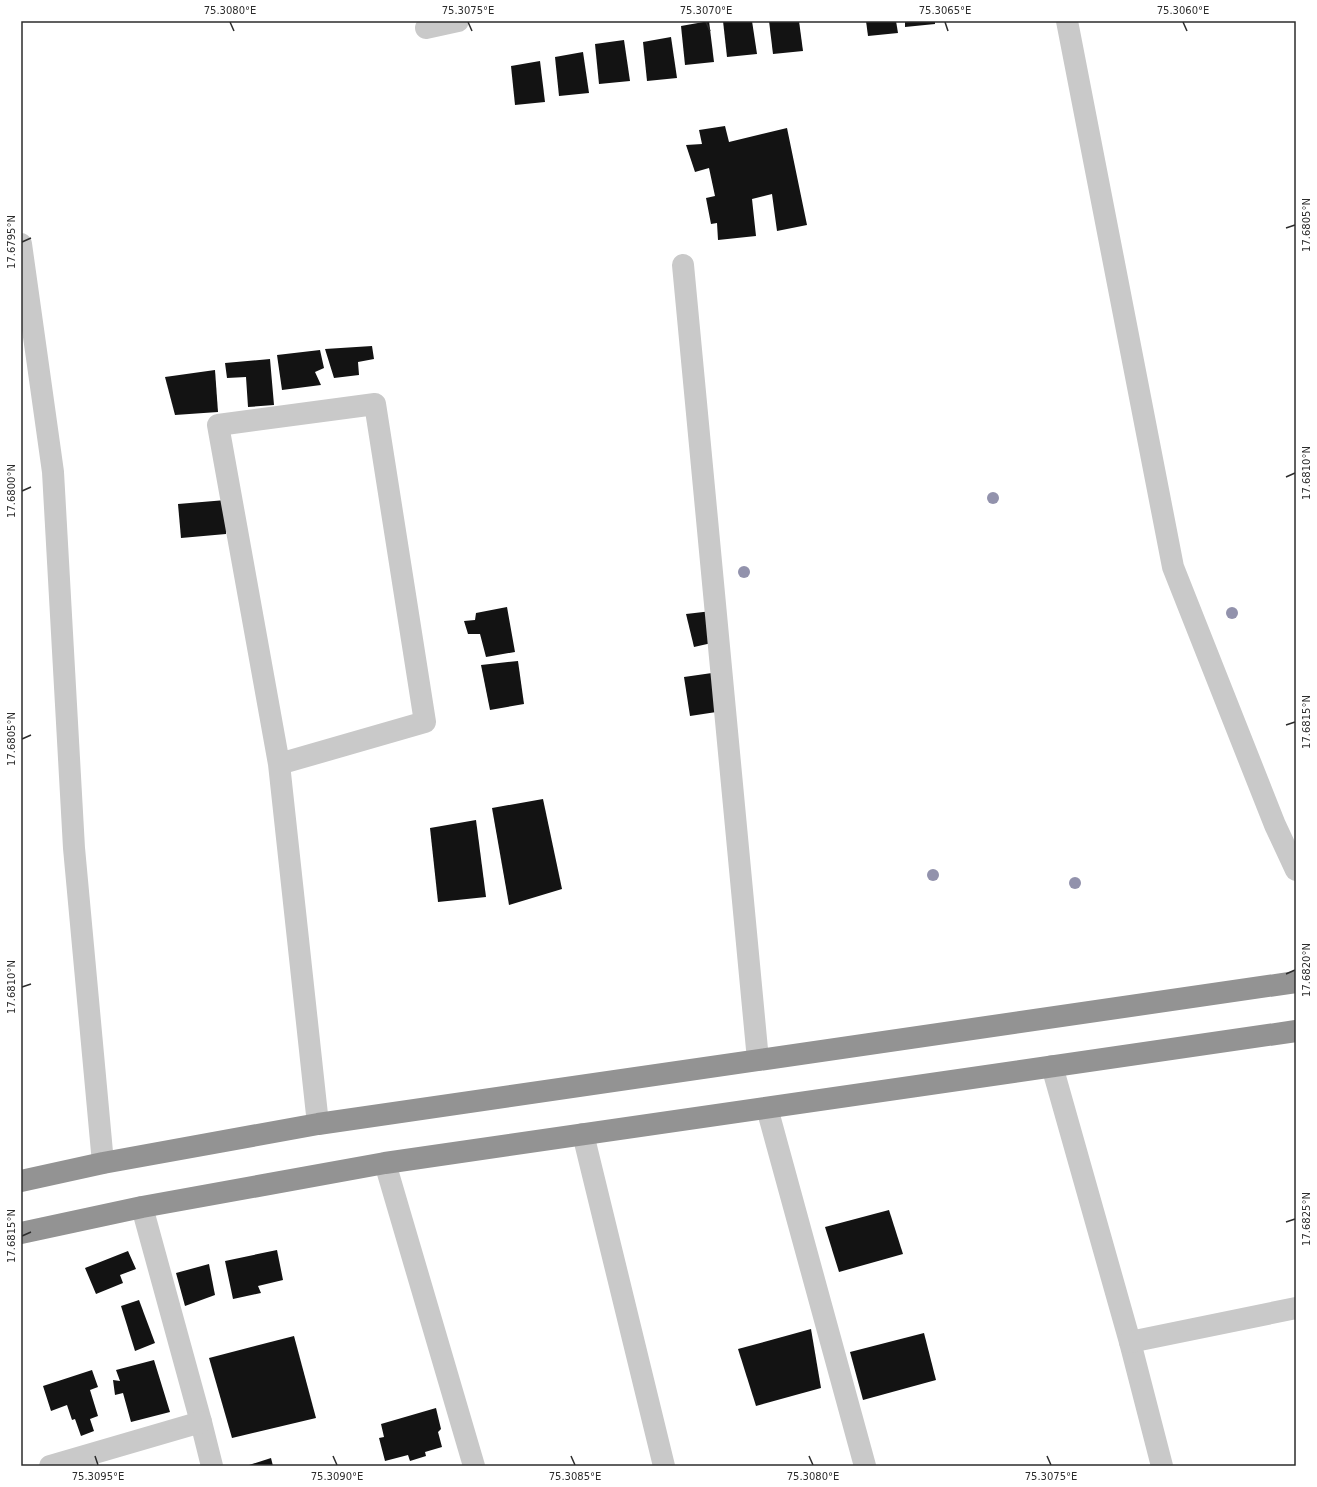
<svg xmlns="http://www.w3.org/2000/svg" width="1317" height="1487" viewBox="0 0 1317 1487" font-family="'DejaVu Sans',sans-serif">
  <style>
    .building { fill: #131313 }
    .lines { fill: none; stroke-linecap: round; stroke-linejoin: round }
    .minor { stroke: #c9c9c9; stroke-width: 22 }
    .highway { stroke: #939393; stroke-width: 22 }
    .tree { fill: #9292ac }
    .ticks { fill: none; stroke: #2c2c2c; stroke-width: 1.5 }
    .neatline { fill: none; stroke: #2c2c2c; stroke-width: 1.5 }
    .ticks-label { font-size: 10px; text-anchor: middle; fill: #2c2c2c }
  </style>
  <rect width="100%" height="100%" fill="#fff"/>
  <!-- building -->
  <g class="building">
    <polygon points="709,21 714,62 685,65 681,26"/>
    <polygon points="723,21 752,21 757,54 727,57"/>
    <polygon points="769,21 799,21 803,51 773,54"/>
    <polygon points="866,21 896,21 898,33 868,36"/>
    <polygon points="905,21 935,21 935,24 905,27"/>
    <polygon points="671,37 677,78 647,81 643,42"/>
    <polygon points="624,40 630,81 599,84 595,44"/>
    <polygon points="583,52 589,93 559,96 555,57"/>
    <polygon points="540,61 545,102 515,105 511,66"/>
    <polygon points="725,126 729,142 787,128 807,225 777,231 772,194 752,199 756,236 718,240 717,223 711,224 706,198 715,196 709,168 695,172 686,145 702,144 699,130"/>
    <polygon points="372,346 374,359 358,362 359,375 334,378 325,349"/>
    <polygon points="320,350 324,368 315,372 321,385 282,390 277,355"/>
    <polygon points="270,359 274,405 248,407 246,377 227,378 225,363"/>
    <polygon points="215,370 218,412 175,415 165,377"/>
    <polygon points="226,500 226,534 181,538 178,504"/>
    <polygon points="507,607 515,652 486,657 480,634 468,634 464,621 475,620 476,613"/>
    <polygon points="712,611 716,642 694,647 686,614"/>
    <polygon points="518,661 524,704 490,710 481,665"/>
    <polygon points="719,672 723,711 690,716 684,677"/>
    <polygon points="543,799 562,889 509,905 492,808"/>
    <polygon points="476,820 486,897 438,902 430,828"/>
    <polygon points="889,1210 903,1254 839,1272 825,1227"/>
    <polygon points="277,1250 283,1280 258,1286 261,1293 233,1299 225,1261"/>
    <polygon points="128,1251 136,1269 120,1275 123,1283 96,1294 85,1268"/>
    <polygon points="209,1264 215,1295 185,1306 176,1273"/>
    <polygon points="139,1300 155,1343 135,1351 121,1306"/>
    <polygon points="811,1329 821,1388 756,1406 738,1349"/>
    <polygon points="924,1333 936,1380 863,1400 850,1352"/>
    <polygon points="294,1336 316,1418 232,1438 209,1358"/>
    <polygon points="154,1360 170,1412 131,1422 123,1393 115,1395 113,1380 120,1381 116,1370"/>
    <polygon points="92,1370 98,1387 90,1390 98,1416 90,1419 94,1431 81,1436 75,1419 72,1420 67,1405 51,1411 43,1386"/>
    <polygon points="436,1408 441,1429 438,1432 442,1447 425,1452 426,1456 410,1461 408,1455 385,1461 379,1438 384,1437 381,1424"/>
    <polygon points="271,1458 273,1466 246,1466"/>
  </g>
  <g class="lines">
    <!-- minor -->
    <g class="minor">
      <polyline points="1067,21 1173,567 1275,825 1296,870"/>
      <polyline points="426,28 458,21"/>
      <polyline points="21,244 53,472 74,848 103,1163"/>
      <polyline points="683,265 758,1060"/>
      <polyline points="279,764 218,425 375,404 425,722 279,764 318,1124"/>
      <polyline points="1052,1066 1130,1342 1162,1466"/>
      <polyline points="767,1108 865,1466"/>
      <polyline points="583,1134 664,1466"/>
      <polyline points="385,1163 474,1466"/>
      <polyline points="142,1207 201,1422 212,1466"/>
      <polyline points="1130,1342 1296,1308"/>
      <polyline points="50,1466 201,1422"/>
    </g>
    <!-- highway -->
    <g class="highway">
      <polyline points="21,1181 103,1163 318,1124 1296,982"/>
      <polyline points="21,1233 142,1207 385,1163 1296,1031"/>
    </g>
  </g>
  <!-- trees -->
  <g class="tree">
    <circle cx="993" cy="498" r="6"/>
    <circle cx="744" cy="572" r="6"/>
    <circle cx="1232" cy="613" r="6"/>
    <circle cx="933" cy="875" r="6"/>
    <circle cx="1075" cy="883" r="6"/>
  </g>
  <!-- ticks -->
  <path class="ticks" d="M230,22l4,9M468,22l4,9M706,22l4,9M945,22l3,9M1183,22l4,9M1286,228l9,-3M22,242l9,-4M1286,477l9,-4M22,491l9,-4M1286,725l9,-3M22,739l9,-4M1286,974l9,-4M22,987l9,-3M1286,1222l9,-3M22,1236l9,-4M95,1456l3,9M333,1456l4,9M571,1456l4,9M809,1456l4,9M1047,1456l4,9"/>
  <!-- border -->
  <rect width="1317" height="1487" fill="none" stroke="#ffffff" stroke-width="44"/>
  <rect x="22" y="22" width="1273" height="1443" class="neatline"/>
  <g class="ticks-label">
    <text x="230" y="14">75.3080°E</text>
    <text x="468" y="14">75.3075°E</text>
    <text x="706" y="14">75.3070°E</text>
    <text x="945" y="14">75.3065°E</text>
    <text x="1183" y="14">75.3060°E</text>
    <text transform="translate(1306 225) rotate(-90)" y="4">17.6805°N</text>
    <text transform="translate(11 242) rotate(-90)" y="4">17.6795°N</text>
    <text transform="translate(1306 473) rotate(-90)" y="4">17.6810°N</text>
    <text transform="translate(11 491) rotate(-90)" y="4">17.6800°N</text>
    <text transform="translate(1306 722) rotate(-90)" y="4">17.6815°N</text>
    <text transform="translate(11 739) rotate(-90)" y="4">17.6805°N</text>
    <text transform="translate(1306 970) rotate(-90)" y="4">17.6820°N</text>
    <text transform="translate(11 987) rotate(-90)" y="4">17.6810°N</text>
    <text transform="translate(1306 1219) rotate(-90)" y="4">17.6825°N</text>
    <text transform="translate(11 1236) rotate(-90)" y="4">17.6815°N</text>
    <text x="98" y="1480">75.3095°E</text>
    <text x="337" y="1480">75.3090°E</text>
    <text x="575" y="1480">75.3085°E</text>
    <text x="813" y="1480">75.3080°E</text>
    <text x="1051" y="1480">75.3075°E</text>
  </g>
</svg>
